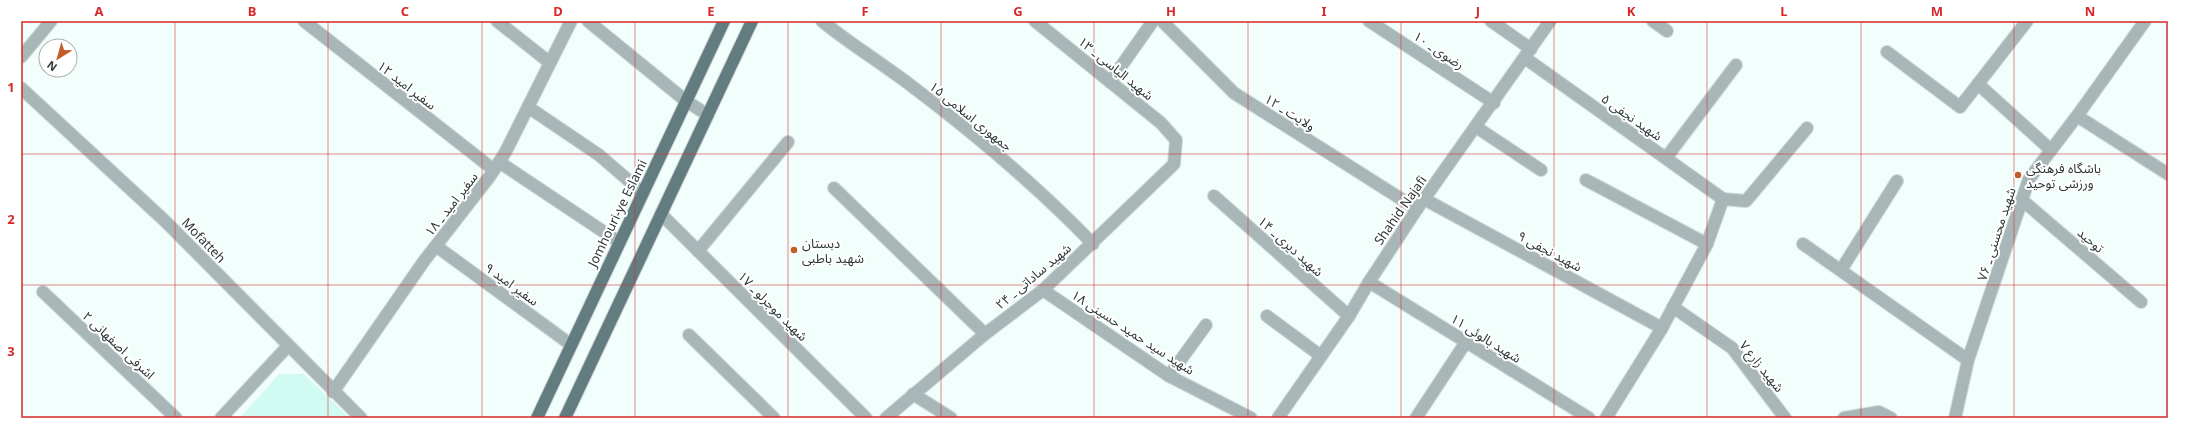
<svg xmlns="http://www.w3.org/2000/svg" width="2189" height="439" viewBox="0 0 2189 439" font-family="'Noto Sans','Noto Sans Arabic',sans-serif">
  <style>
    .built { fill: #d1fbf2 }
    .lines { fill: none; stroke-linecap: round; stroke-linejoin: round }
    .minor-casing { stroke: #cddad7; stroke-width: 14 }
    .major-casing { stroke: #cddad7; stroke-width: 14 }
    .minor { stroke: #a8b6b8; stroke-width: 12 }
    .major { stroke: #637c80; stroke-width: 12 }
    .grid { fill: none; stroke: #d62828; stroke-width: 1; stroke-opacity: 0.55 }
    .poi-dot { fill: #c15c29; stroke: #fff; stroke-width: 1.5 }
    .labels { text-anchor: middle; stroke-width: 4; stroke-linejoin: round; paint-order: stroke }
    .street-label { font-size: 13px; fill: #2b3735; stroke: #fff }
    .poi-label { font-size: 13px; fill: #2b3735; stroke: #fff; text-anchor: start }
    .neatline { fill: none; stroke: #d62828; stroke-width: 1.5 }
    .grid-label { font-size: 13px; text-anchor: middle; font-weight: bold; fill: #d62828 }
  </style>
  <rect width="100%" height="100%" fill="#f1fefb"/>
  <!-- built -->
  <polygon class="built" points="279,374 304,374 350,418 240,418"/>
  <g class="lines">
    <defs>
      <g id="minor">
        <polyline points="304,21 494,170"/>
        <polyline points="497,21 549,62"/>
        <polyline points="588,21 686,101 708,115"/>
        <path d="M822,21c28,23 58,41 87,63 65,49 127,101 184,160"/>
        <polyline points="1162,21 1234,93 1417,209"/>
        <polyline points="1369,21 1494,103"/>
        <polyline points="1491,21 1531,49"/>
        <polyline points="1653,21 1667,31"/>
        <polyline points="1887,52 1960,107 2027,21"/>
        <polyline points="21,57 51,21"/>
        <polyline points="1525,58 1723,199 1746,201 1807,128"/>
        <polyline points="1110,82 1153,21"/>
        <polyline points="1978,84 2051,150"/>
        <polyline points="21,88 165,221 361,418"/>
        <polyline points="528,107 599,155 643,193"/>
        <polyline points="2077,116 2168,174"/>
        <polyline points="1476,127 1541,170"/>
        <polyline points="1666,158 1736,65"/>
        <polyline points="499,162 619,242"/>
        <polyline points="1586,180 1707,244"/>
        <polyline points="834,188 985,334"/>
        <polyline points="1214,196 1349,316"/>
        <polyline points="1424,199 1662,328"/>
        <polyline points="2022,200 2141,302"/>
        <polyline points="661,214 866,418"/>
        <polyline points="1803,244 1968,360"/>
        <polyline points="436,246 570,344"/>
        <polyline points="698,251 788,142"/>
        <polyline points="1841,270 1897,181"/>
        <polyline points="1369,282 1589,418"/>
        <polyline points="1043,290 1169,376 1251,418"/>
        <polyline points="43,292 176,418"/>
        <polyline points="1673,307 1732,348 1785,418"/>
        <polyline points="1267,316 1321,356"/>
        <polyline points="689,335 774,418"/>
        <polyline points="1169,376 1206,325"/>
        <polyline points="333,392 424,261 490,176 505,153 571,21"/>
        <polyline points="913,394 951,418"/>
        <polyline points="221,418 288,346"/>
        <polyline points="886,418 985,334 1043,290 1174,164 1176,140 1161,123 1035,21"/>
        <polyline points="1278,418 1349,316 1369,282 1417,209 1550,21"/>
        <polyline points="1416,418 1466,342"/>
        <polyline points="1606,418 1662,328 1707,244 1723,199"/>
        <polyline points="1844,418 1879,412 1891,418"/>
        <polyline points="1955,418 1968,360 2029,179 2077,116 2145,21"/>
      </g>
      <g id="major">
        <polyline points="537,418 724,21"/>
        <polyline points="565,418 752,21"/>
      </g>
    </defs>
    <!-- minor casing -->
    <use href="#minor" class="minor-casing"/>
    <!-- major casing -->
    <use href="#major" class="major-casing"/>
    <!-- minor -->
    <use href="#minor" class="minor"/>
    <!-- major -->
    <use href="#major" class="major"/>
  </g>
  <!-- grid -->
  <path class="grid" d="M175,21v397M328,21v397M482,21v397M635,21v397M788,21v397M941,21v397M1094,21v397M1248,21v397M1401,21v397M1554,21v397M1707,21v397M1861,21v397M2014,21v397M21,154h2147M21,285h2147"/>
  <!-- markers -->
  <g class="poi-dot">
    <circle cx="2018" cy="175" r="4"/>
    <circle cx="794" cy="250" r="4"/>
  </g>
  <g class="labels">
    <!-- street labels -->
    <g class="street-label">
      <text transform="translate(1439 50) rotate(33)" y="5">رضوی ـ ۱۰</text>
      <text transform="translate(1116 68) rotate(39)" y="5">شهید الیاسی ـ ۱۳</text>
      <text transform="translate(407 85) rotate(38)" y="5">سفیر امید ۱۲</text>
      <text transform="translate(1290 112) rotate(32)" y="5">ولایت ـ ۱۲</text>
      <text transform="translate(971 116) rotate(39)" y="5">جمهوری اسلامی ۱۵</text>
      <text transform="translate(1632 117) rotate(35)" y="5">شهید نجفی ۵</text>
      <text transform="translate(451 204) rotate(-52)" y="5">سفیر امید ـ ۱۸</text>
      <text transform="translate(1400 210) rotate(-55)" y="5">Shahid Najafi</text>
      <text transform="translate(617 213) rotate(-64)" y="5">Jomhouri-ye Eslami</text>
      <text transform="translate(1996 234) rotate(-72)" y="5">شهید محسنی ـ ۷۶</text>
      <text transform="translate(204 240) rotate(46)" y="5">Mofatteh</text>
      <text transform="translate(2091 240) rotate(41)" y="5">توحید</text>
      <text transform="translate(1291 246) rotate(42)" y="5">شهید دیری ـ ۱۴</text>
      <text transform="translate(1550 251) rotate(28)" y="5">شهید نجفی ۹</text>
      <text transform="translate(1033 276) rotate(-40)" y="5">شهید ساداتی ـ ۲۴</text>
      <text transform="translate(512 284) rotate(36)" y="5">سفیر امید ۹</text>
      <text transform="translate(773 306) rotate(45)" y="5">شهید موجرلو ـ ۱۷</text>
      <text transform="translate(1133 332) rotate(33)" y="5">شهید سید حمید حسینی ۱۸</text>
      <text transform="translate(1486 338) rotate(32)" y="5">شهید بالوئی ۱۱</text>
      <text transform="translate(119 345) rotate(43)" y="5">اشرفی اصفهانی ۲</text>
      <text transform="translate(1762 366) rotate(51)" y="5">شهید زارع ۷</text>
    </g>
    <!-- poi labels -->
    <g class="poi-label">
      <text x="2026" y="173">باشگاه فرهنگی<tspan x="2026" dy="15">ورزشی توحید</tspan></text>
      <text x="802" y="248">دبستان<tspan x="802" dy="15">شهید باطبی</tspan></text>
    </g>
  </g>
  <!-- border -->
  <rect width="2189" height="439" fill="none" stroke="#ffffff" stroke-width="44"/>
  <!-- north arrow -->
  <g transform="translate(58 58) rotate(217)"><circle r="19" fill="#ffffff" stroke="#aaafae"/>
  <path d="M0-3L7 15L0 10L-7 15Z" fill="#c15c29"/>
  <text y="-6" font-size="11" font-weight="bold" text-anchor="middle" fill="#2b3735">N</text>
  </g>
  <rect x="22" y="22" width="2145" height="395" class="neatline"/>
  <g class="grid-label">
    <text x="99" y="16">A</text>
    <text x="252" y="16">B</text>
    <text x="405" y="16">C</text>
    <text x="558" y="16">D</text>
    <text x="711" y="16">E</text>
    <text x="865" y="16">F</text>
    <text x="1018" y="16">G</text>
    <text x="1171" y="16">H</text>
    <text x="1324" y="16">I</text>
    <text x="1478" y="16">J</text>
    <text x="1631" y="16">K</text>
    <text x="1784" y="16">L</text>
    <text x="1937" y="16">M</text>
    <text x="2090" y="16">N</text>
    <text x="11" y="92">1</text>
    <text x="11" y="224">2</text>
    <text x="11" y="356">3</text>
  </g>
</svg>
